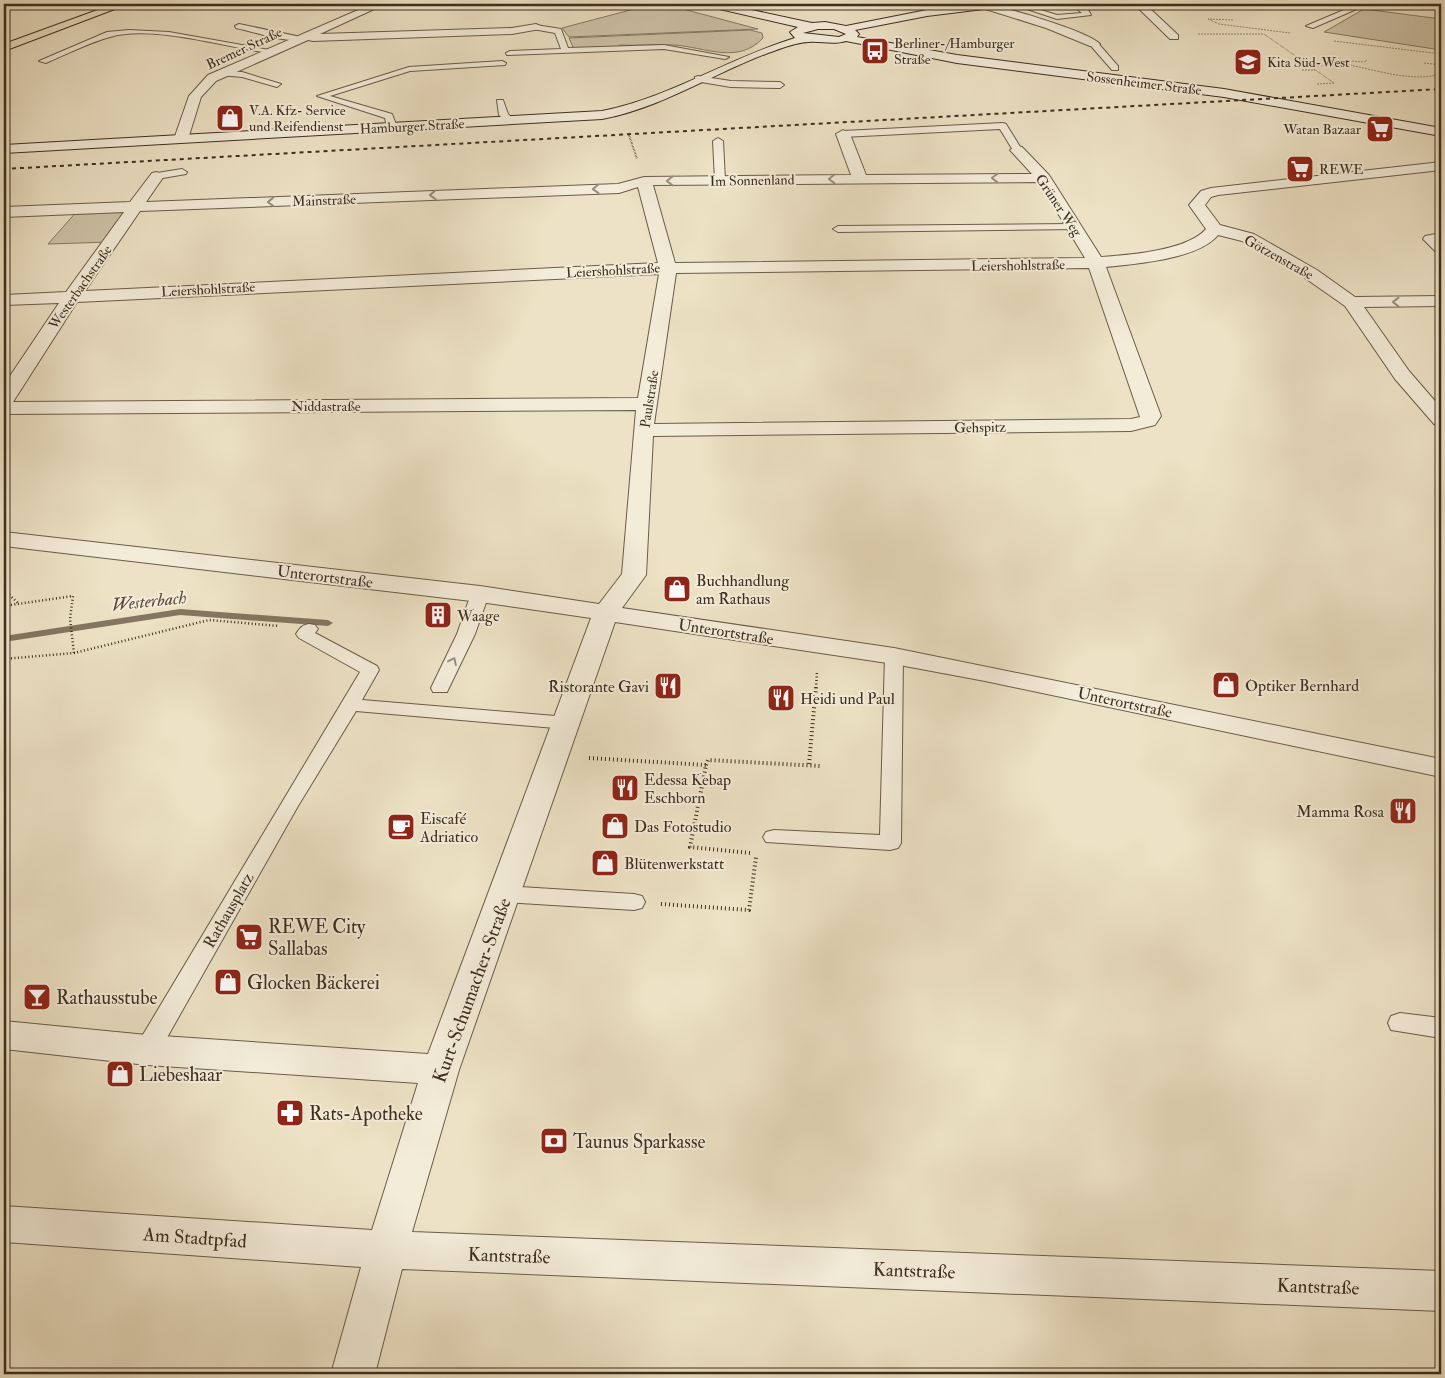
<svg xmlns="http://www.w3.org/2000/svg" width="1445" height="1378" viewBox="0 0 1445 1378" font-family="'IM FELL Double Pica',serif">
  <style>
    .green { fill: #cfc4a9; stroke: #867a64 }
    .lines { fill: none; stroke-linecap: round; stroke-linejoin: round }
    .stream { fill: #847661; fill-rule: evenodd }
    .lane-casing { stroke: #6a5c48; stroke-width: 2 }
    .street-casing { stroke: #6a5c48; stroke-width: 2 }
    .secondary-casing { stroke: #3e2f1f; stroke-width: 2 }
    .highway-casing { stroke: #3e2f1f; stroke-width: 2 }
    .path-far3 { stroke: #3e2f1f; stroke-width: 1; stroke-dasharray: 0.5 1; stroke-linecap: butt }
    .path-far2 { stroke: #3e2f1f; stroke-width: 2; stroke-dasharray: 0.5 1; stroke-linecap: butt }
    .path-far1 { stroke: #3e2f1f; stroke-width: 2.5; stroke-dasharray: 1 2.5; stroke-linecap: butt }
    .path { stroke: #3e2f1f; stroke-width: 4; stroke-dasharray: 1 3; stroke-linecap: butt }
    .lane { fill: #f3ecd9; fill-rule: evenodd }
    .street { fill: #f3ecd9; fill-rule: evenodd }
    .secondary { fill: #f3ecd9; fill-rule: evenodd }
    .highway { fill: #ede2c5; fill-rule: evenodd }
    .rail { stroke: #3e2f1f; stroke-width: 2; stroke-dasharray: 4 4; stroke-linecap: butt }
    .oneway { stroke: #988e7c }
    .labels { text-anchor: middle; stroke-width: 4; stroke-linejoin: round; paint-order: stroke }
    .far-poi-label { font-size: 14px; fill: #3e2f1f; stroke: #f3ecd9; text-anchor: start }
    .far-street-label { font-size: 14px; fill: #3e2f1f; stroke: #f3ecd9 }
    .street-label { font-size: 16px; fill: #3e2f1f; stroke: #f3ecd9 }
    .poi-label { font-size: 16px; fill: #3e2f1f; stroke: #f3ecd9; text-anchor: start }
    .water-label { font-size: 18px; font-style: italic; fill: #5b4c3a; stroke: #f3ecd9 }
    .near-poi-label { font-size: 19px; fill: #3e2f1f; stroke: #f3ecd9; text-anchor: start }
    .near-street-label { font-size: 19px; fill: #3e2f1f; stroke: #f3ecd9 }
  </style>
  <rect width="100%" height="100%" fill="#ede2c5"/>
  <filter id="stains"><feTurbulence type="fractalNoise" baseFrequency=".004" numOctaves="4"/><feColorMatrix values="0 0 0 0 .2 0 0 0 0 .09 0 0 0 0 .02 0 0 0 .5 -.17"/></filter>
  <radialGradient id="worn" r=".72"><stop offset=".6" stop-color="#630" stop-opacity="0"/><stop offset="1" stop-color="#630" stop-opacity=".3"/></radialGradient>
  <!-- green -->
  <g class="green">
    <polygon points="653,4 664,4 758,29 569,37 562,28"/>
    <polygon points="1364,9 1441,19 1441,50 1324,32"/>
    <path d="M750,30l12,3 1,5c-25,27 -58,9 -89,7 -18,-1 -37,1 -55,0v2l-41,2 -5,-2 -4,-9z"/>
    <polygon points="137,207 111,242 48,244 79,209"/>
  </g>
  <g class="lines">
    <!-- stream -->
    <polygon class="stream" points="180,609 328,620 333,623 328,626 180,615 4,642 4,636"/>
    <defs>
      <g id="lane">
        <polygon points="922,4 931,4 941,11 934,13"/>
        <polygon points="1071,4 1086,6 1091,15 1057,19 1024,8 1028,6 1057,15 1082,13"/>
        <polygon points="1358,4 1368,4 1313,28 1306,26"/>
        <path d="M239,24l67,14c-11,8 -55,-7 -70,-10l-1,-2z"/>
        <polygon points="536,25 561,29 568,48 664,45 729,57 725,59 664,49 507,55 506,53 510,51 561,49 555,33 533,29 532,27"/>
        <path d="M129,30l40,2 106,19 -4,2c-44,-5 -119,-29 -161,-16 -22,6 -43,17 -64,26l-7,-2 68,-29z"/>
        <polygon points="1091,42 1097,42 1118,66 1118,70 1112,70 1091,46"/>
        <polygon points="502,61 506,63 505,65 410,71 330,96 392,114 397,127 392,130 387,127 385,118 317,96 409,67"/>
        <polygon points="217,71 242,72 281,84 277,87 242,77 220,75 217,75"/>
        <polygon points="698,76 731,81 780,82 784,85 780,88 731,87 695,81 695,77"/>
        <polygon points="497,100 503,100 508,114 516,121 514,123 508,123 499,115"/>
        <polygon points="1003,123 1006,124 1022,150 1020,152 1014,152 1000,129 843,137 838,134 843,131"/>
        <polygon points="718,138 723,141 725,180 720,183 715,180 713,141"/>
        <polygon points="182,169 187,172 186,174 157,179 152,176 157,173"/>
        <polygon points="1074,224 1079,227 1078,229 838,232 833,229 838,226"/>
        <polygon points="480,589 486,590 489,594 475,634 447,692 433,692 431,688 457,634 471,594 474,590"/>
        <path d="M309,624l6,1 3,4 -3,4 62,33 2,4 -17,30 205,17 7,2 3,4 -3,4 -7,2 -211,-18 -58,95 -142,251 -9,3 -9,-3 -3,-7 3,-7 222,-371 -61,-34 -3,-4c4,-6 6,-9 13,-10z"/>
        <polygon points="894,651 900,652 903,656 901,843 898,848 890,850 766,842 763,837 766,832 774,830 880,835 885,656 888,652"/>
        <polygon points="505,886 634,894 642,896 645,902 642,908 634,910 505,902 497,900 494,894 497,888"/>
        <polygon points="1400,1013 1441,1018 1441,1038 1391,1030 1388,1023 1391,1016"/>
      </g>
      <g id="street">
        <polygon points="372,4 385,4 320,34 512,28 536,24 542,27 540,29 512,34 313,41 308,40 216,81 201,97 188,139 181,143 176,142 174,139 189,96 208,75"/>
        <path d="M979,4c18,0 109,27 121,40l-2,2h-8l-44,-18 -67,-21z"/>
        <polygon points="1134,4 1145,4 1178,35 1178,39 1170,39"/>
        <path d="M843,130l7,4 16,41 166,-1 -22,-24 7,-4 5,1 27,28 52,82c27,-2 86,-6 105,-28l-17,-24 12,-14 10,-3 230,-26v8l-223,25 -7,2 -6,8 15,20 34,9 63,36 38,27 86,-1v10l-77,1 45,64 32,37v18l-7,-2 -39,-45 -50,-73 -40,-28 -63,-37 -24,-6c-19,24 -83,29 -112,32l55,149 -6,9 -24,6 -478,5 -7,139 -24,33 272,40 547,111v18l-456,-96 -91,-17 -279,-42 -156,448 -47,162 1029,39v40l-1039,-42 -27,105h-44l30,-107 -357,-25v-36l368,24 46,-147 -271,-18 -143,-16v-28l143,14 281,19 163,-436 -111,-16 -476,-56v-14l476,54 119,18 23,-30 14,-164 -632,4v-29l55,-82 -55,2v-10l62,-3 58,-80 -120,5v-10l126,-5 22,-29 5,-1 7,4 -18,26 472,-18 26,-7 207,-2 -15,-41zM1039,182l46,76 -410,5 -22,-78zM638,187l20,76 -573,28 55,-80 479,-18zM1089,268l51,149 -9,2 -477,5 22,-151zM659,274l-21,124 -625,4 64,-100z"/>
        <polygon points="1441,233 1441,252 1435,251 1423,239 1425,236"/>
      </g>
      <g id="secondary">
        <path d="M706,4h18l88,19 13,-1 21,4 81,-16 49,-6h29l-5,3 -73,9 -72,14 4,4 -2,3 100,18 267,34 217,39v8l-217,-39 -267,-34 -111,-22c-12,4 -25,0 -37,1 -13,0 -29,7 -41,11 -56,21 -107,55 -166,66l-598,34v-8l598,-34c67,-13 127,-53 193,-73l-5,-6 8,-5 -87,-20zM818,29h16l12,5 -7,3 -36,-4z"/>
        <polygon points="1428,4 1441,4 1441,8 1429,6"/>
      </g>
      <polygon id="highway" points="114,4 128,4 4,51 4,44"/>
    </defs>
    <!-- lane casing -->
    <use href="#lane" class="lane-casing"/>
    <!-- street casing -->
    <use href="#street" class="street-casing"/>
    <!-- secondary casing -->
    <use href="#secondary" class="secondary-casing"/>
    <!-- highway casing -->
    <use href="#highway" class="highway-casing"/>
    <!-- path-far3 -->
    <g class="path-far3">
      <polyline points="674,4 688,8"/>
      <polyline points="1233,20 1208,19 1219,24 1290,33"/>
      <polyline points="1198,34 1264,34 1334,83 1317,84"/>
      <polyline points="1334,41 1441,54"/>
      <path d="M1367,60l-3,2 -26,-2 6,4c30,5 67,19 97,10"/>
      <polyline points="1424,63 1441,65"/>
      <polyline points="1311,67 1341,63"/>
      <polyline points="1302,70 1315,70"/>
    </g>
    <!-- path-far2 -->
    <polyline class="path-far2" points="629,135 637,159"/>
    <!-- path-far1 -->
    <g class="path-far1">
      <polyline points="4,590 18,603"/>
      <polyline points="4,606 73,596 70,619 74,653"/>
      <polyline points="4,659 74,653 209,620 279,626"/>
      <polyline points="816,688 817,672"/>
    </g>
    <!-- path -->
    <g class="path">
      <polyline points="589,758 706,765 690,847 750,853"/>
      <polyline points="809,764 816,686"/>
      <polyline points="706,765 708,760 820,766"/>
      <polyline points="661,904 749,910 756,857"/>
    </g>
    <!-- lane -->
    <use href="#lane" class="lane"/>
    <!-- street -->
    <use href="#street" class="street"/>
    <!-- secondary -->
    <use href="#secondary" class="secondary"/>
    <!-- highway -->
    <use href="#highway" class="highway"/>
    <!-- rail -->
    <polyline class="rail" points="4,169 1441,89"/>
  </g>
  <!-- one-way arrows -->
  <defs><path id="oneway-chevron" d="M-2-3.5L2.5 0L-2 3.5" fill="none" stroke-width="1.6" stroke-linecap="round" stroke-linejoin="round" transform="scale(1.25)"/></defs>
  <g class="oneway">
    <use href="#oneway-chevron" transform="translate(995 178) rotate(180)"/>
    <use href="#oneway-chevron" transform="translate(832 179) rotate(179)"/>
    <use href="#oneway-chevron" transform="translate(670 181) rotate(179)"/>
    <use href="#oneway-chevron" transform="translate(596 189) rotate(178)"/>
    <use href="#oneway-chevron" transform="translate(433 195) rotate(178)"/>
    <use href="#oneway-chevron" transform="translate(271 202) rotate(178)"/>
    <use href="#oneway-chevron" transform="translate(1396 302) rotate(180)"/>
    <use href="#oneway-chevron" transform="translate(453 661) rotate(-64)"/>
  </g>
  <!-- icons -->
  <defs>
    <symbol id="bus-square" viewBox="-11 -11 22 22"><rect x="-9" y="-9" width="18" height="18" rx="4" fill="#8f2418" stroke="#f3ecd9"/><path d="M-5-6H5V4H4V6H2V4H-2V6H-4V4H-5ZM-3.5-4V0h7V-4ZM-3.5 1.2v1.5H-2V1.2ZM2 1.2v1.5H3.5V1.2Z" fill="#fff"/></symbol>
    <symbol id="school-square" viewBox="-11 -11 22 22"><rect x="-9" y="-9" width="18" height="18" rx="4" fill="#8f2418" stroke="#f3ecd9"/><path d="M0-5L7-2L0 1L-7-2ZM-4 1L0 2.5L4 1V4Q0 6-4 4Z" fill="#fff"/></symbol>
    <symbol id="shop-square" viewBox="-11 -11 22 22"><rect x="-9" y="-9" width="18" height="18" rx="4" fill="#8f2418" stroke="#f3ecd9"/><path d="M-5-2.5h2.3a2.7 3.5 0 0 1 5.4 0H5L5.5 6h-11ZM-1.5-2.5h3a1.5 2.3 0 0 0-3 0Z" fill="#fff"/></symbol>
    <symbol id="supermarket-square" viewBox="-11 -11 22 22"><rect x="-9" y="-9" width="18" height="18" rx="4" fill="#8f2418" stroke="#f3ecd9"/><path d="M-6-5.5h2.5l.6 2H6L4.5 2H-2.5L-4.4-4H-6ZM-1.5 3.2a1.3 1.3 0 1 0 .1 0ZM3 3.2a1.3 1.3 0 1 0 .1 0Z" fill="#fff"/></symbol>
    <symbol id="building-square" viewBox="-11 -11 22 22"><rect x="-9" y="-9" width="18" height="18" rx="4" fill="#8f2418" stroke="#f3ecd9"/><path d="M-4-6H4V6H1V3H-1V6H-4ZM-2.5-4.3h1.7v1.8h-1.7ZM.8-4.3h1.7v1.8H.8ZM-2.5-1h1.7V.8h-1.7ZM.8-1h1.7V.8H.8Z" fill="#fff"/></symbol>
    <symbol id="restaurant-square" viewBox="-11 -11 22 22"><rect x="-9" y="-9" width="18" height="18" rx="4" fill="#8f2418" stroke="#f3ecd9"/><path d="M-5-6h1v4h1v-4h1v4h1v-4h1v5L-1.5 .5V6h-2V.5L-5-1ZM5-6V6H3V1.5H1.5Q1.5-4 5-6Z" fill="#fff"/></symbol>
    <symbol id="cafe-square" viewBox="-11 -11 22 22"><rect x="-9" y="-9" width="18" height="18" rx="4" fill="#8f2418" stroke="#f3ecd9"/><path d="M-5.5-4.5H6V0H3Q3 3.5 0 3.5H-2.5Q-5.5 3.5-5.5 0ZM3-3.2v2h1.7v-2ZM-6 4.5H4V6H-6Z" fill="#fff"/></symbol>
    <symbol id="bar-square" viewBox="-11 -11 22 22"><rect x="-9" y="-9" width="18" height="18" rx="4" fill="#8f2418" stroke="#f3ecd9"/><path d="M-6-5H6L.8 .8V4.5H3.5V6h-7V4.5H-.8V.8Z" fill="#fff"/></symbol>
    <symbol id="pharmacy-square" viewBox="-11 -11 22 22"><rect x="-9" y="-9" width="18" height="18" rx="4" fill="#8f2418" stroke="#f3ecd9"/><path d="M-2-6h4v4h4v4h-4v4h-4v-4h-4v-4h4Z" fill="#fff"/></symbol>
    <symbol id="bank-square" viewBox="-11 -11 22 22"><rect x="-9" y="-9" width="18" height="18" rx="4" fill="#8f2418" stroke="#f3ecd9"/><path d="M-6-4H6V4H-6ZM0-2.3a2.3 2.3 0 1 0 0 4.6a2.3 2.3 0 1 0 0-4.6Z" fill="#fff"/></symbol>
  </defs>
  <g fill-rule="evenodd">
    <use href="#bus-square" x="859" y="35" width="32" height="32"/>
    <use href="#school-square" x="1232" y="46" width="32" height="32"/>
    <use href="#shop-square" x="214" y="102" width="32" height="32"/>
    <use href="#supermarket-square" x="1364" y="113" width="32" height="32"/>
    <use href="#supermarket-square" x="1284" y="153" width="32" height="32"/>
    <use href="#shop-square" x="661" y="573" width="32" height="32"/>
    <use href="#building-square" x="422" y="599" width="32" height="32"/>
    <use href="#shop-square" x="1210" y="669" width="32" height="32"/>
    <use href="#restaurant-square" x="652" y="670" width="32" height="32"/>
    <use href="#restaurant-square" x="765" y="682" width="32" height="32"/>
    <use href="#restaurant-square" x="609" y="772" width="32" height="32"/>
    <use href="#restaurant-square" x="1387" y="795" width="32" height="32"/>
    <use href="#shop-square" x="599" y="810" width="32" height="32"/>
    <use href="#cafe-square" x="385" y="811" width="32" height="32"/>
    <use href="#shop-square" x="589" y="847" width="32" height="32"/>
    <use href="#supermarket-square" x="233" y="921" width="32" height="32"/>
    <use href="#shop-square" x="212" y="966" width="32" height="32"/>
    <use href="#bar-square" x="21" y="981" width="32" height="32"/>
    <use href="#shop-square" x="104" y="1058" width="32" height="32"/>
    <use href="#pharmacy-square" x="274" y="1097" width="32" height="32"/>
    <use href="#bank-square" x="538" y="1125" width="32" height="32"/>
  </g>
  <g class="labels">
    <!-- far-poi labels -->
    <g class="far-poi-label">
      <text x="894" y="48">Berliner-/Hamburger<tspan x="894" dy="16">Straße</tspan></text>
      <text x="1267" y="67">Kita Süd-West</text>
      <text x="249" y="115">V.A. Kfz- Service<tspan x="249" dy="16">und Reifendienst</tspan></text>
      <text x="1361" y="134" text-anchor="end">Watan Bazaar</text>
      <text x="1319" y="174">REWE</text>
    </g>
    <!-- far-street labels -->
    <g class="far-street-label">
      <text transform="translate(244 48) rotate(-25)" y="5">Bremer Straße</text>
      <text transform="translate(1144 83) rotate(7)" y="5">Sossenheimer Straße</text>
      <text transform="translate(412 126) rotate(-3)" y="5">Hamburger Straße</text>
      <text transform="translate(752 180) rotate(-1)" y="5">Im Sonnenland</text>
      <text transform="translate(324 200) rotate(-2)" y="5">Mainstraße</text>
      <text transform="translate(1059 205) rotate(56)" y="5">Grüner Weg</text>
      <text transform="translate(1279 257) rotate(29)" y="5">Götzenstraße</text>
      <text transform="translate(1018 265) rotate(-1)" y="5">Leiershohlstraße</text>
      <text transform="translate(613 270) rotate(-3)" y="5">Leiershohlstraße</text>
      <text transform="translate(80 287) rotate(-55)" y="5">Westerbachstraße</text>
      <text transform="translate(208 289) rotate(-3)" y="5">Leiershohlstraße</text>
      <text transform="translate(649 399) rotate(-81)" y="5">Paulstraße</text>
      <text x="326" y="411">Niddastraße</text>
      <text transform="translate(980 427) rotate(-1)" y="5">Gehspitz</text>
    </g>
    <!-- street labels -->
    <g class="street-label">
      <text transform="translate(325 576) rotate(7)" y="6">Unterortstraße</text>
      <text transform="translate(726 631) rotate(9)" y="6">Unterortstraße</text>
      <text transform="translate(1125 702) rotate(12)" y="6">Unterortstraße</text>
      <text transform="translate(228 910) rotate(-60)" y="6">Rathausplatz</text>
    </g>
    <!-- poi labels -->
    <g class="poi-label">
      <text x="696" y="586">Buchhandlung<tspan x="696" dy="18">am Rathaus</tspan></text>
      <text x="457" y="621">Waage</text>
      <text x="1245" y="691">Optiker Bernhard</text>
      <text x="649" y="692" text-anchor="end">Ristorante Gavi</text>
      <text x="800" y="704">Heidi und Paul</text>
      <text x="644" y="785">Edessa Kebap<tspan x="644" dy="18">Eschborn</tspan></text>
      <text x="1384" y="817" text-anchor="end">Mamma Rosa</text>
      <text x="420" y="824">Eiscafé<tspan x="420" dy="18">Adriatico</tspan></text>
      <text x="634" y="832">Das Fotostudio</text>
      <text x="624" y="869">Blütenwerkstatt</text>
    </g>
    <!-- water labels -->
    <g class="water-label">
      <text transform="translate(149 601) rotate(-6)" y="6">Westerbach</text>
    </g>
    <!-- near-poi labels -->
    <g class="near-poi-label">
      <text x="268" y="933">REWE City<tspan x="268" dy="22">Sallabas</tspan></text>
      <text x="247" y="989">Glocken Bäckerei</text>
      <text x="56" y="1004">Rathausstube</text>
      <text x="139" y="1081">Liebeshaar</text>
      <text x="309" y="1120">Rats-Apotheke</text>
      <text x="573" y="1148">Taunus Sparkasse</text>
    </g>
    <!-- near-street labels -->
    <g class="near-street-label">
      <text transform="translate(471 990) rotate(-70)" y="7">Kurt-Schumacher-Straße</text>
      <text transform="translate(195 1237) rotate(4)" y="7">Am Stadtpfad</text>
      <text transform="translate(509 1255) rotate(2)" y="7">Kantstraße</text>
      <text transform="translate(914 1270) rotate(2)" y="7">Kantstraße</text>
      <text transform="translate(1318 1286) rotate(2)" y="7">Kantstraße</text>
    </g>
  </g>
  <!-- margin -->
  <rect width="1445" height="1378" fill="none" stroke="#ede2c5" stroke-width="20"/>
  <rect x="5" y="5" width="1435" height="1368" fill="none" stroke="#3e2f1f" stroke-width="2.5"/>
  <rect x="10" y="10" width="1425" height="1358" fill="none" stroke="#3e2f1f"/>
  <rect width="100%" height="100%" filter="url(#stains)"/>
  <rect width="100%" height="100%" fill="url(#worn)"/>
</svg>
